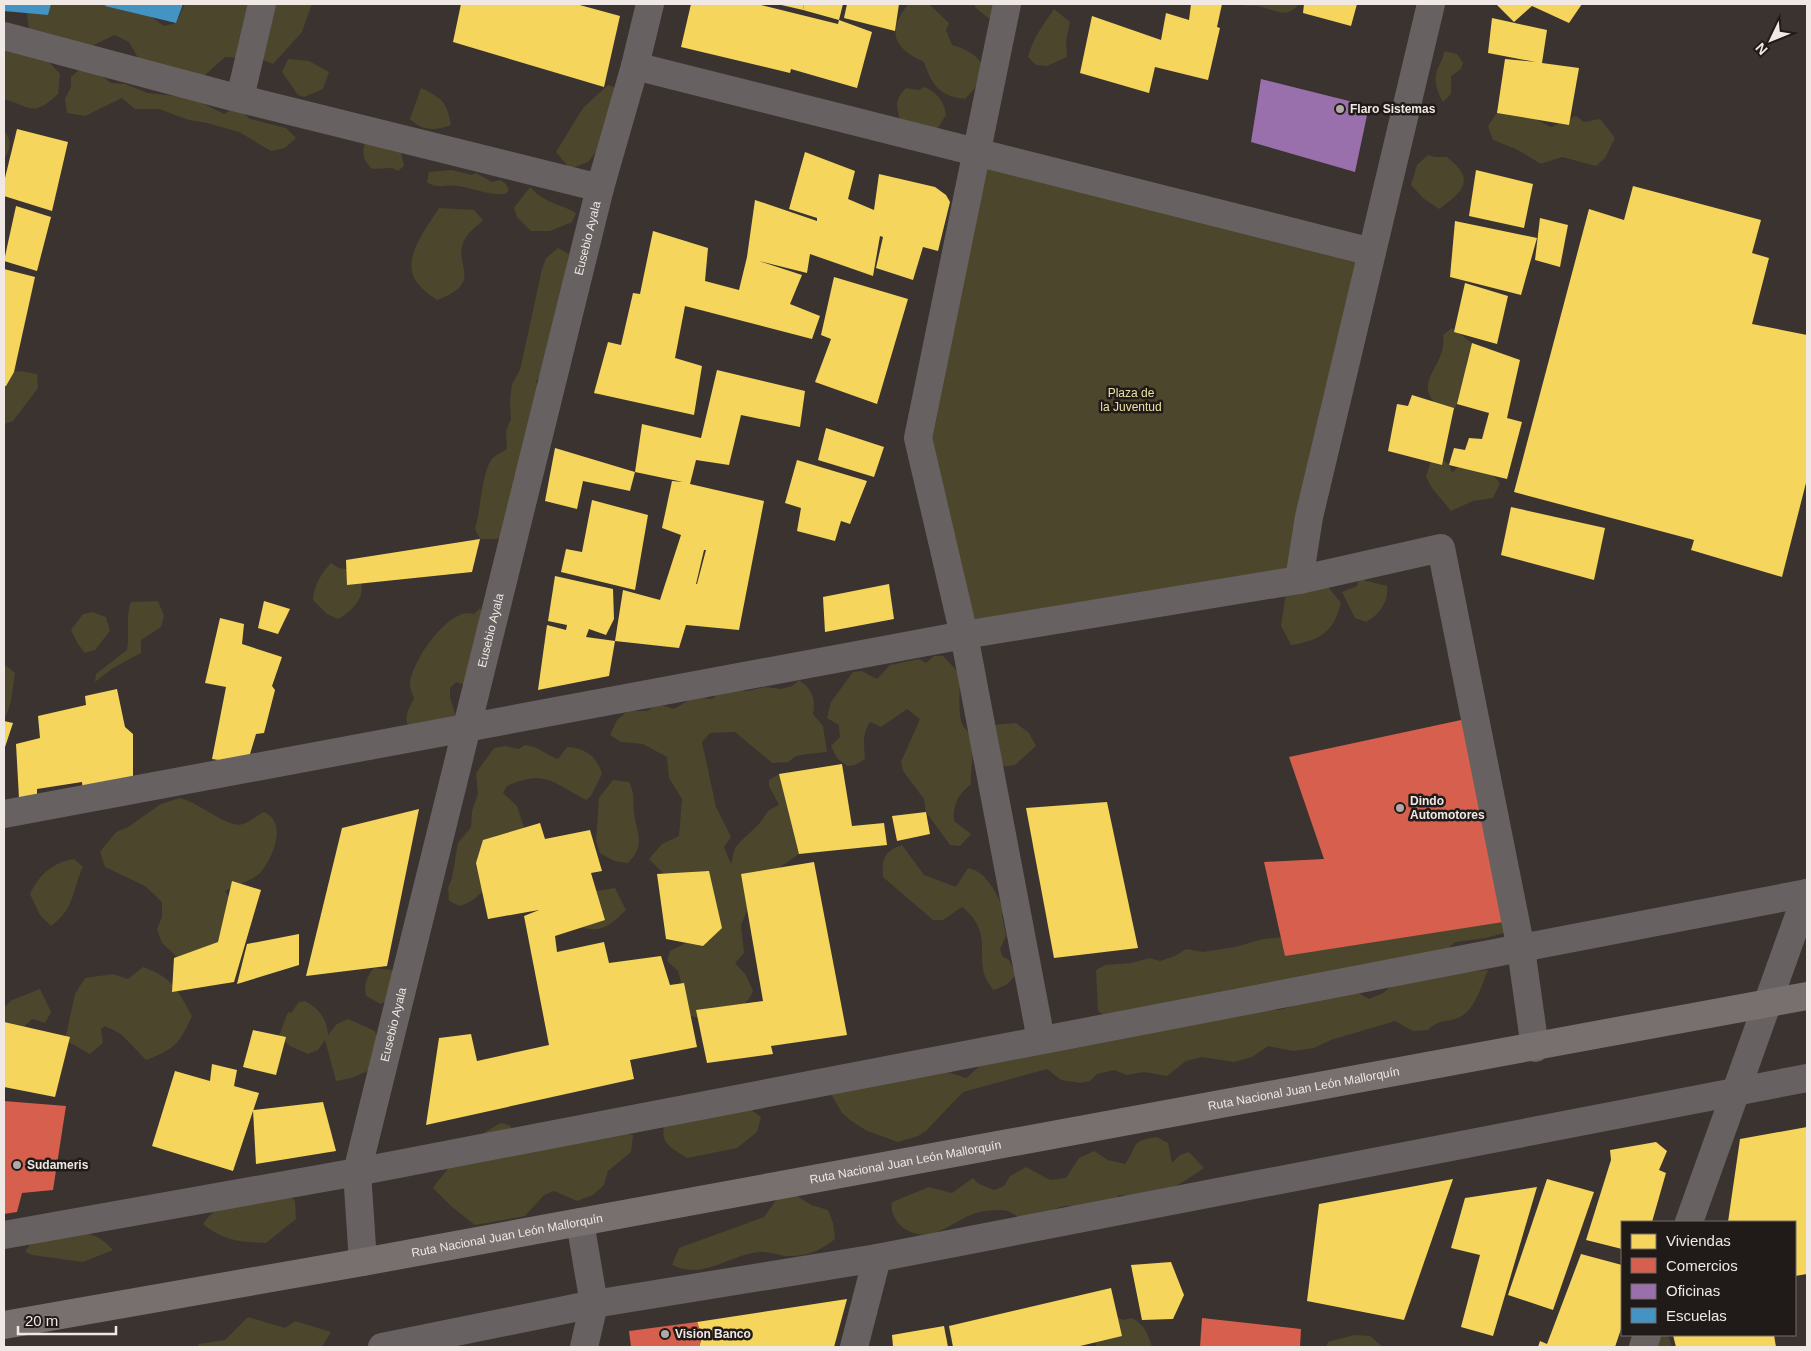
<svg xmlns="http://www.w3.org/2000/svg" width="1811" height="1351" viewBox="0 0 1811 1351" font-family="Helvetica,sans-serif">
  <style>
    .green { fill: #4c462d; fill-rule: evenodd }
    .homes { fill: #f6d55c; fill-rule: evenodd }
    .shops { fill: #d6604d }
    .offices { fill: #9970ab }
    .schools { fill: #4393c3 }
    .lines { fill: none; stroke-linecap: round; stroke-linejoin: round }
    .minor { stroke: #676261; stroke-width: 28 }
    .highway { stroke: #786f6f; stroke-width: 28 }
    .poi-dot { fill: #b0a9a5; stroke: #201b18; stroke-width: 2 }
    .labels { text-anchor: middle; stroke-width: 5; stroke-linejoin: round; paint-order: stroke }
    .poi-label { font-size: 12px; font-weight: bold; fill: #f0e8e4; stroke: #201b18; text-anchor: start }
    .street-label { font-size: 12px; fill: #f0e8e4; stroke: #201b18 }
    .park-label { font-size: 12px; fill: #ede0a4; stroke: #201b18 }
  </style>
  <rect width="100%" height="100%" fill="#3a3330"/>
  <!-- green -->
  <g class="green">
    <polygon points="37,4 134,4 164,26 176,23 185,4 312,4 302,32 273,64 263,60 225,57 205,75 169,75 145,65 137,56 129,42 114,35 94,45 83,57 29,30 27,13"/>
    <path d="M908,4l22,1 19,18 -3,7 6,15c13,4 26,9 31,22l-7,20 -11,12c-26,-3 -33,-14 -41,-37 -30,-14 -38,-29 -16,-58z"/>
    <polygon points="975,4 1015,4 1002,17 988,18 975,7"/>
    <path d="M1241,4h58c-13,17 -27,4 -42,2 -6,-1 -11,1 -16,-2z"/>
    <path d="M1054,9l16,13 -4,19 1,16 -20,9 -11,-1 -8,-8c5,-19 15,-32 26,-48z"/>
    <path d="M4,44l35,7 21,23 -2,20c-26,24 -26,13 -54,5z"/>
    <path d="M1444,51l13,3 6,9 -2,6 -10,7v18l-8,8c-5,-9 -10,-20 -6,-32 3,-7 6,-10 7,-19z"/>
    <polygon points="288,59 309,61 329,72 323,89 304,97 298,95 282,72"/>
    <polygon points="80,69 100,75 111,83 125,84 148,93 176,96 187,92 200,102 224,114 232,109 240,110 250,119 286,128 296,138 285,148 271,151 239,132 207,123 189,120 159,109 135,109 122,98 85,116 67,113 65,99 71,87 71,77"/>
    <polygon points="608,85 620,89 618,124 588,162 570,169 556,152 583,108"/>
    <path d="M925,87c12,6 19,14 21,28l-10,16 -36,-11c-4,-14 -5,-21 6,-32l12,2z"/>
    <path d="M421,88c21,10 26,14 30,37 -17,6 -28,6 -41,-6z"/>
    <polygon points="1516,109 1551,127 1576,116 1584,122 1600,119 1615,138 1605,158 1596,166 1562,157 1541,164 1516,149 1493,140 1488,126 1497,113"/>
    <path d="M4,131c8,8 7,19 0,28z"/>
    <path d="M365,142l36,11 3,13 -6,5 -6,-3 -20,1c-9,-9 -10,-15 -7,-27z"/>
    <polygon points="977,152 1372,252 1299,580 964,635 918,438"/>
    <path d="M1428,155l7,2h12c29,23 17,34 -8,52l-16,-11 -12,-13 6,-20z"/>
    <path d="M452,170l19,5 5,-2 16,9 8,-2 6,4 3,6 -4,4c-12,2 -34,-6 -47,-8 -12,-2 -20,4 -31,-4l2,-10z"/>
    <path d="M530,187c17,18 27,15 46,26l-4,9 -22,9h-19l-14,-14 -3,-9z"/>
    <path d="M439,208l35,2 9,10c-5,5 -13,11 -17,17 -17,26 22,44 -29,63 -6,-4 -13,-9 -18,-15 -21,-23 7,-56 20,-77z"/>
    <path d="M558,248l11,6 -25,119 -8,8 2,9 -11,69 -14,20c2,15 2,50 -13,59 -5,2 -14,1 -20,1l-5,-10c6,-19 6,-53 16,-69 3,-4 11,-8 16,-11l-1,-18 5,-12 -1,-18 2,-17 8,-14 22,-101 4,-11z"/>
    <path d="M1452,328l20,15 -6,22 4,11 -8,6 1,11 -9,17 -10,1c-38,-29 4,-42 -1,-76z"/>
    <polygon points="20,371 37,374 38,388 13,421 4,424 4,375 7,372"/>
    <polygon points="1437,454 1449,465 1452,473 1458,467 1488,470 1500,483 1493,498 1473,501 1451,511 1432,488 1426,477 1431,460"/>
    <path d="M331,563l8,5 7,1 15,11c4,19 -8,30 -23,39l-11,-5 -14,-14c0,-13 9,-28 18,-37z"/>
    <path d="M1359,579l28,7c2,16 -8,29 -21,36l-11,-4 -13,-26 15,-6z"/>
    <path d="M1328,587l13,16c-7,29 -22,38 -50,42l-10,-19 5,-34z"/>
    <path d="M158,601l6,15 -3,11 -20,13v13l-28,15 -18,14 1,-8 31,-24c3,-17 -2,-32 4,-48z"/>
    <path d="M480,608l3,7 -15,71 -12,-4 -6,6v10l7,22 -45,15c-8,-15 -7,-21 2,-36 -1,-4 -4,-10 -4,-15 1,-22 40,-79 64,-70z"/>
    <polygon points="92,612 106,617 110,631 95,650 85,653 78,644 71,630 83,614"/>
    <path d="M934,656h9l17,18c0,16 -2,30 1,47 2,8 11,12 12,20 1,15 -3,28 -2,43 -13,11 -18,19 -17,37l17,13 -11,12 -10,-1 -24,-33 -2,-13 -21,-28 -2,-9 19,-43 -13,-10 -26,18 -11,-5c-8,12 -6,23 -5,37l-10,6 -8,1 -10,-8 -6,-12 9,-9 -1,-12 -12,-7 4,-16 22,-30 9,-1 15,8 13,-14 29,-6 7,4z"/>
    <polygon points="4,664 15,673 11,701 6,716 4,716"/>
    <path d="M799,680c13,9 17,18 14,34l10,12 4,26 -20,2 -11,2 -8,6 -16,1 -37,-31 -25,1 -8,9 14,65 15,30 -7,10 7,17 4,-16 6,-7 18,-17 10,-14 10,-5 -10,-19v-6l10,-6 10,-2 5,6 6,17 -13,11 13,35 -1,13 -40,28 -18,43 3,28 -9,10 11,12 7,16c-10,24 -38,31 -63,25l-12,-45 -11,-10 3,-10 16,-8 12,1 15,-17 5,-19 -9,-16 -14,-12 -31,-6 -15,-15 13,-15 17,-8 3,-37 -13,-21 -2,-21 -24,-13 -22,-2 -11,-7 7,-15 11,-9h19l11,-7 16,5 20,-12 18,2 11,-9 25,1 17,-4 16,2 11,-3z"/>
    <polygon points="1016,723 1029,733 1036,746 1015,765 999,767 991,725"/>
    <path d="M525,745c16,2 19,9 33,14l9,-12c18,1 30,9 35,27l-11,22 -5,4c-33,-17 -41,-31 -79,-14l-4,7 14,13 7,21c-21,25 -32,70 -64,79l-11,-5 -1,-13 4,-10 6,-35 13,-16 1,-16 6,-17 -2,-21 18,-25 11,-2 14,3z"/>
    <path d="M613,780l16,2c7,15 3,15 5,30 2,21 13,32 -6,51l-14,-2 -14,-8 -4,-11 3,-44z"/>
    <path d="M179,798c19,3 50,32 64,26 7,-2 14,-9 21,-12 24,10 9,47 -4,61 -8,8 -25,12 -35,18l9,14 -9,35 -48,17 -15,-14 -5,-14 5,-12v-15l-17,-16 -40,-19 -5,-15 16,-20 12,-5 33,-23z"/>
    <path d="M902,845l22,30 32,12 12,-19c20,4 28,26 37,43l-3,4 4,21 -6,13 2,7 7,4 7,15 -10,10 -12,5c-26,-28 5,-54 -32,-83l-19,13h-10l-50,-43c-1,-18 1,-26 19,-32z"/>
    <path d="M74,859l9,8c-12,25 -7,40 -32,59l-11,-11 -10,-21c9,-19 23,-32 44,-35z"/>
    <path d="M1498,867l15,1 14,40 -16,23 -25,7 -31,4 -26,25 -17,2 -36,-3 -16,10 -32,5 -28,-3 -23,12 -16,5 -21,1 11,13 28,1 17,-5 9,-15 32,7 16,-7 16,9 14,-6 18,-15 87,-8c-6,14 -13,40 -28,47 -15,7 -18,0 -32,13l-15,1 -18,-10 -64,19 -17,8 -21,3 -25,-5 -16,11 -18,5 -32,-5 -16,4 -19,15 -23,-4 -17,3 -13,-5 -17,4 -7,7 -9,2 -20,-3 -14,-11 -84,23 -37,39 -8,5 -20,6 -31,-11 -17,-11 -8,-7 -11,-19c5,-14 10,-18 22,-25 29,-18 48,-5 77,6l9,-6 27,9 44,-38 23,7 37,1 17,-16 26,-11 -15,-10 -2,-41 9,-5 26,-2 19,-5 10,3 15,-5 11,-7 17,3 32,-5 28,-8 33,-3 8,-8 5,-10 35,-8 21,13 7,-11 13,-2 45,20 9,-6zM1234,997l-47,9v-1l8,-6zM1127,1009l22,3 -33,7z"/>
    <path d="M615,888l11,22c-18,17 -25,24 -49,16l19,-35z"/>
    <path d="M143,967c30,11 34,22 49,49 -12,27 -18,34 -46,44l-25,-26 -16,-8 -4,3 2,14 -13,11 -25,-14 10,-46 10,-16 28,-4 15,5z"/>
    <path d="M374,968l18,2 4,9 -5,19 -10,6 -15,-8c-2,-12 0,-19 8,-28z"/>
    <polygon points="40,989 51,1012 45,1023 32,1019 24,1027 8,1031 4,1025 4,1007 12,1000"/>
    <path d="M305,1001c14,8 22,17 23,34l9,-11 11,-5 27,12 4,14 -7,24 -21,9 -15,3 -11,-41 -7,10 -10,4 -18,-8 -11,-10 9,-24 3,1 8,-11z"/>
    <path d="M750,1109l11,8 -4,15 -20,16 -50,10c-25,-15 -28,-18 -19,-46z"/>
    <path d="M501,1123l8,2 11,12 99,-5 14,3 -2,17 -23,19 -4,14 -11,10 -16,6 -23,-10 -10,4 -19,21 -50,9 -23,-18 -19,-19c19,-25 39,-51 68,-65z"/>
    <path d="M1157,1137l11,6 4,20 8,-8 9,-3 15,16c-27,19 -51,33 -85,27 -3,3 -8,8 -12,10 -12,5 -28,0 -42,1 -15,2 -27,15 -43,12 -5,-1 -10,-5 -14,-7 -7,-2 -16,0 -23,0 -25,3 -44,28 -68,23 -15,-3 -28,-17 -25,-32l37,-15 23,6 21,-15 6,6 15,6 10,-4 6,-10 16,-9 24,13 16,-2 13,-20 15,-7 14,9 17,4c14,-18 3,-23 32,-27z"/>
    <path d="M282,1185l13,16 1,18 -30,24c-27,-1 -42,-2 -63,-19 15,-25 52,-30 79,-39z"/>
    <path d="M785,1188l26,17 17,5 5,13 2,16c-15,12 -29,18 -50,17 -8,-1 -18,-5 -27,-4 -30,4 -55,28 -86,13l7,-17 85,-31z"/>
    <path d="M41,1228c26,2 54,0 72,22l-30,12 -51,-7 -7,-3z"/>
    <polygon points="248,1317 285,1328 295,1321 331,1332 322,1347 197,1347 199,1344 225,1340"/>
    <path d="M1118,1317l5,3 9,-2c13,7 16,16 20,29h-55l-3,-7 9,-15z"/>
    <polygon points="1354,1335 1370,1336 1383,1347 1326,1347 1328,1342"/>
    <polygon points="1659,1335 1668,1335 1672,1347 1657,1347"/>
  </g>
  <!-- homes -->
  <g class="homes">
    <polygon points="461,4 576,4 620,16 604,87 453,42"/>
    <polygon points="691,4 757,4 838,24 839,20 872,32 857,88 791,69 790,73 681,47"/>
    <polygon points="777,4 804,4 803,10"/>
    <polygon points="804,4 843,4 839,20 803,10"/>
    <polygon points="847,4 899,4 895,31 844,18"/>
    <polygon points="1191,4 1222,4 1217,27 1220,28 1208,80 1155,67 1149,93 1080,73 1092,16 1161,40 1166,13 1189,20"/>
    <polygon points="1304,4 1357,4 1351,26 1303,13"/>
    <polygon points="1496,4 1582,4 1569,23 1532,6 1514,22"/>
    <polygon points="1492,18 1547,30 1542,63 1579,68 1569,125 1497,113 1505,59 1536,62 1488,53"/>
    <polygon points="17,129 68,142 52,211 4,196 4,182"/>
    <polygon points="805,152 855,171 848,199 874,210 879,174 935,187 946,195 950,202 938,251 923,247 913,280 876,268 883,237 880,236 873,276 810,254 807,273 759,261 802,275 790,304 820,316 812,339 685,306 675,358 702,366 694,415 594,393 608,342 621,345 633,293 640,294 653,231 708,248 705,281 739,290 747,257 755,200 817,221 817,218 789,209"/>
    <polygon points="1476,170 1533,184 1524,228 1469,216"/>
    <polygon points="1633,186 1761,220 1752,253 1769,258 1752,324 1807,335 1807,479 1782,577 1691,550 1694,540 1514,492 1589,209 1624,220"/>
    <polygon points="16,206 51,217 37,271 4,261"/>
    <polygon points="1540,218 1568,225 1560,267 1535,260"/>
    <polygon points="1455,221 1537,238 1521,295 1450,277"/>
    <polygon points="4,269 35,277 14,372 6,386 4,386"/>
    <polygon points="834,277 908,299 877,404 815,382 831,339 821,335"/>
    <polygon points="1465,283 1508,296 1497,344 1454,332"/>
    <polygon points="1472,343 1520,360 1507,418 1522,422 1507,479 1449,465 1454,448 1465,450 1469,438 1482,439 1489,413 1457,404"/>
    <path d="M717,370l88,21 -5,36 -59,-12 -12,50 -33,-5 -6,24 74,17 -25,129 -53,-5 -7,23 -64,-7 8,-51 37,10 21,-65 -19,-7 10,-47 11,1 -48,-10 7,-48 59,14zM704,550h2l-9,34h-1z"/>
    <polygon points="1412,395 1454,408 1442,465 1388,451 1397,404 1408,406"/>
    <polygon points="826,428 884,447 874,477 818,460"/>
    <polygon points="555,448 635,472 630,491 583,481 577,509 545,501"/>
    <polygon points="797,460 867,481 850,524 841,521 835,541 797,531 801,508 785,503"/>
    <polygon points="592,500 648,515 635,590 561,572 566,549 582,552"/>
    <polygon points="1511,507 1605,528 1594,580 1501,555"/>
    <polygon points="480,539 472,572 347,585 346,560"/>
    <polygon points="555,576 613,589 614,619 606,635 589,629 586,637 615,641 609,676 538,690 547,625 566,630 567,625 548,621"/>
    <polygon points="889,584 894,619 825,632 823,597"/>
    <polygon points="264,601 290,609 278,634 258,628"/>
    <polygon points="220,618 244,624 242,644 282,657 272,686 275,690 264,733 256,734 247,764 212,759 226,687 205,683"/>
    <polygon points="117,689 125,727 133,734 133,782 83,792 82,782 37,789 37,798 19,798 16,744 40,738 38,716 86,705 85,696"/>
    <polygon points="4,721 13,723 4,750"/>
    <polygon points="842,764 852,826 884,823 887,845 799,854 779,774"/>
    <polygon points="1107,802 1138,948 1054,958 1026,808"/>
    <polygon points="419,809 387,966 306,976 342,828"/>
    <polygon points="926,812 930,834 897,841 892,816"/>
    <polygon points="540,823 545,839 590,830 602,871 591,873 605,920 555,936 557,952 604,942 609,963 661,956 670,985 684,983 697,1047 630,1060 634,1079 426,1125 439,1038 471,1034 477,1061 549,1045 524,916 539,910 488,919 476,863 483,840"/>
    <polygon points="814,862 847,1035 771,1046 773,1054 707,1063 696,1010 763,1001 741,874"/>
    <polygon points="709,871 722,928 703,946 666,939 657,874"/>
    <polygon points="232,881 261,890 234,982 172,992 174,958 218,942"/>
    <polygon points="299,934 299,965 237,984 247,944"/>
    <polygon points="4,1022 70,1037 55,1097 4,1087"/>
    <polygon points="253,1030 286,1037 276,1075 243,1067"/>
    <polygon points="212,1064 237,1070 234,1086 259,1093 233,1171 152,1146 175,1071 210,1081"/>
    <polygon points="323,1102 336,1151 256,1164 253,1110"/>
    <polygon points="1807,1127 1807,1274 1795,1276 1795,1222 1728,1222 1740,1139"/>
    <polygon points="1656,1142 1667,1151 1659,1170 1666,1173 1652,1222 1622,1222 1622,1249 1586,1240 1611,1160 1610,1150"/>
    <polygon points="1453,1179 1404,1320 1307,1301 1319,1204"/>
    <polygon points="1547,1179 1594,1192 1553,1310 1508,1295"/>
    <polygon points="1537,1187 1493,1336 1461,1327 1480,1255 1451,1248 1465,1198"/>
    <polygon points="1581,1254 1622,1265 1622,1326 1615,1347 1538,1347 1540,1341 1547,1344"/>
    <polygon points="1171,1262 1184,1295 1173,1319 1142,1320 1131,1265"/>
    <polygon points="1111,1288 1122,1336 1076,1347 953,1347 949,1326"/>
    <polygon points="847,1299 834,1347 699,1347 702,1337 697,1322"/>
    <polygon points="944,1326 948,1347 893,1347 892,1335"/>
    <polygon points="1673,1335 1774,1335 1776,1347 1676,1347"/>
  </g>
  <!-- shops -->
  <g class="shops">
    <polygon points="1475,717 1516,920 1285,956 1264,862 1324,859 1289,757"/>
    <polygon points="4,1101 66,1106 53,1190 22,1193 17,1212 4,1214"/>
    <polygon points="1202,1318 1301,1329 1300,1347 1200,1347"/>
    <polygon points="697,1322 702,1337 699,1347 631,1347 629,1331"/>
  </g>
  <!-- offices -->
  <polygon class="offices" points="1261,79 1369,106 1355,172 1251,142"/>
  <!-- schools -->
  <g class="schools">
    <polygon points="4,4 51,4 48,15 4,11"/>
    <polygon points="106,4 183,4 176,23 105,6"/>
  </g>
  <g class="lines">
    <!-- minor -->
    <g class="minor">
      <polyline points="1007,4 918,438 964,635 1041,1040"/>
      <polyline points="1431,4 1309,517 1299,580 1441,548 1521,949 1535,1048"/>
      <polyline points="4,36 229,96 600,188"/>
      <polyline points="635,66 1372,252"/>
      <polyline points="240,98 262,4"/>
      <polyline points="4,814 964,635 1299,580"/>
      <polyline points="580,1222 594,1304 584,1347"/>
      <polyline points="1689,1222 1807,893"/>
      <polyline points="4,1235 357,1172 1807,893"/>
      <path id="s1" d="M363,1262l-6,-90 243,-984 35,-122 15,-62"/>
      <polyline points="382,1347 594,1304 877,1258 1807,1078"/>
      <polyline points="854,1347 877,1258"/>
      <polyline points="1643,1347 1647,1335"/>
    </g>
    <!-- highway -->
    <path class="highway" id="s2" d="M4,1325l359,-63 1444,-266"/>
  </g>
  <!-- markers -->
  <g class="poi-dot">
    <circle cx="1340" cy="109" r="5"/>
    <circle cx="1400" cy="808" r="5"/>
    <circle cx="17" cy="1165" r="5"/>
    <circle cx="665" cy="1334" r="5"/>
  </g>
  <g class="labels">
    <!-- poi labels -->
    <g class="poi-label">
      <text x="1350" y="113">Flaro Sistemas</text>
      <text x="1410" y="805">Dindo<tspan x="1410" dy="14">Automotores</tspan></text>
      <text x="27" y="1169">Sudameris</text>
      <text x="675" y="1338">Vision Banco</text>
    </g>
    <!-- street labels -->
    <g class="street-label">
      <text dy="4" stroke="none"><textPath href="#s1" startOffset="1052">Eusebio Ayala</textPath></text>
      <text dy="4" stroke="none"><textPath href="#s1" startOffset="648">Eusebio Ayala</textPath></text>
      <text dy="4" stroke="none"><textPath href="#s1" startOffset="242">Eusebio Ayala</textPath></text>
      <text dy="4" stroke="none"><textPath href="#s2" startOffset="1321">Ruta Nacional Juan León Mallorquín</textPath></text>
      <text dy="4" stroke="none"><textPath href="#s2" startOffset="916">Ruta Nacional Juan León Mallorquín</textPath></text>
      <text dy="4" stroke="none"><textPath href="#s2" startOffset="511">Ruta Nacional Juan León Mallorquín</textPath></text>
    </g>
    <!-- park labels -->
    <g class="park-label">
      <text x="1131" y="397">Plaza de<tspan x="1131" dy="14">la Juventud</tspan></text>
    </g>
  </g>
  <!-- border -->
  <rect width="1811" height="1351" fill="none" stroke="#f0e8e4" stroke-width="10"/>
  <!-- legend -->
  <rect x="1621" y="1221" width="175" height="115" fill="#201b18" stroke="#736d6a"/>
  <rect x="1631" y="1234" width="25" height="15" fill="#f6d55c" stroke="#736d6a"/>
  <text x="1666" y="1246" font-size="15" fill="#f0e8e4">Viviendas</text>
  <rect x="1631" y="1258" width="25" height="15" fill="#d6604d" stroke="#736d6a"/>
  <text x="1666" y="1271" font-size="15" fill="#f0e8e4">Comercios</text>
  <rect x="1631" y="1284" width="25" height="15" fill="#9970ab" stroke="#736d6a"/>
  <text x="1666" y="1296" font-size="15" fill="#f0e8e4">Oficinas</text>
  <rect x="1631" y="1308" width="25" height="15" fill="#4393c3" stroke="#736d6a"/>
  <text x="1666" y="1321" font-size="15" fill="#f0e8e4">Escuelas</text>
  <!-- north arrow -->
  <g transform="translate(1771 40) rotate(227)" stroke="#201b18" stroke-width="4" paint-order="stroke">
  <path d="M0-4L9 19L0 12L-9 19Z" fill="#f0e8e4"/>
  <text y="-8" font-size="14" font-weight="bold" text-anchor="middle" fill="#f0e8e4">N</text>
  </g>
  <!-- scale -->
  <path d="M18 1326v8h98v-8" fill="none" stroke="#f0e8e4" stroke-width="2.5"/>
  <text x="25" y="1326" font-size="15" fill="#f0e8e4" stroke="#201b18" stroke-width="4" paint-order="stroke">20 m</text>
</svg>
